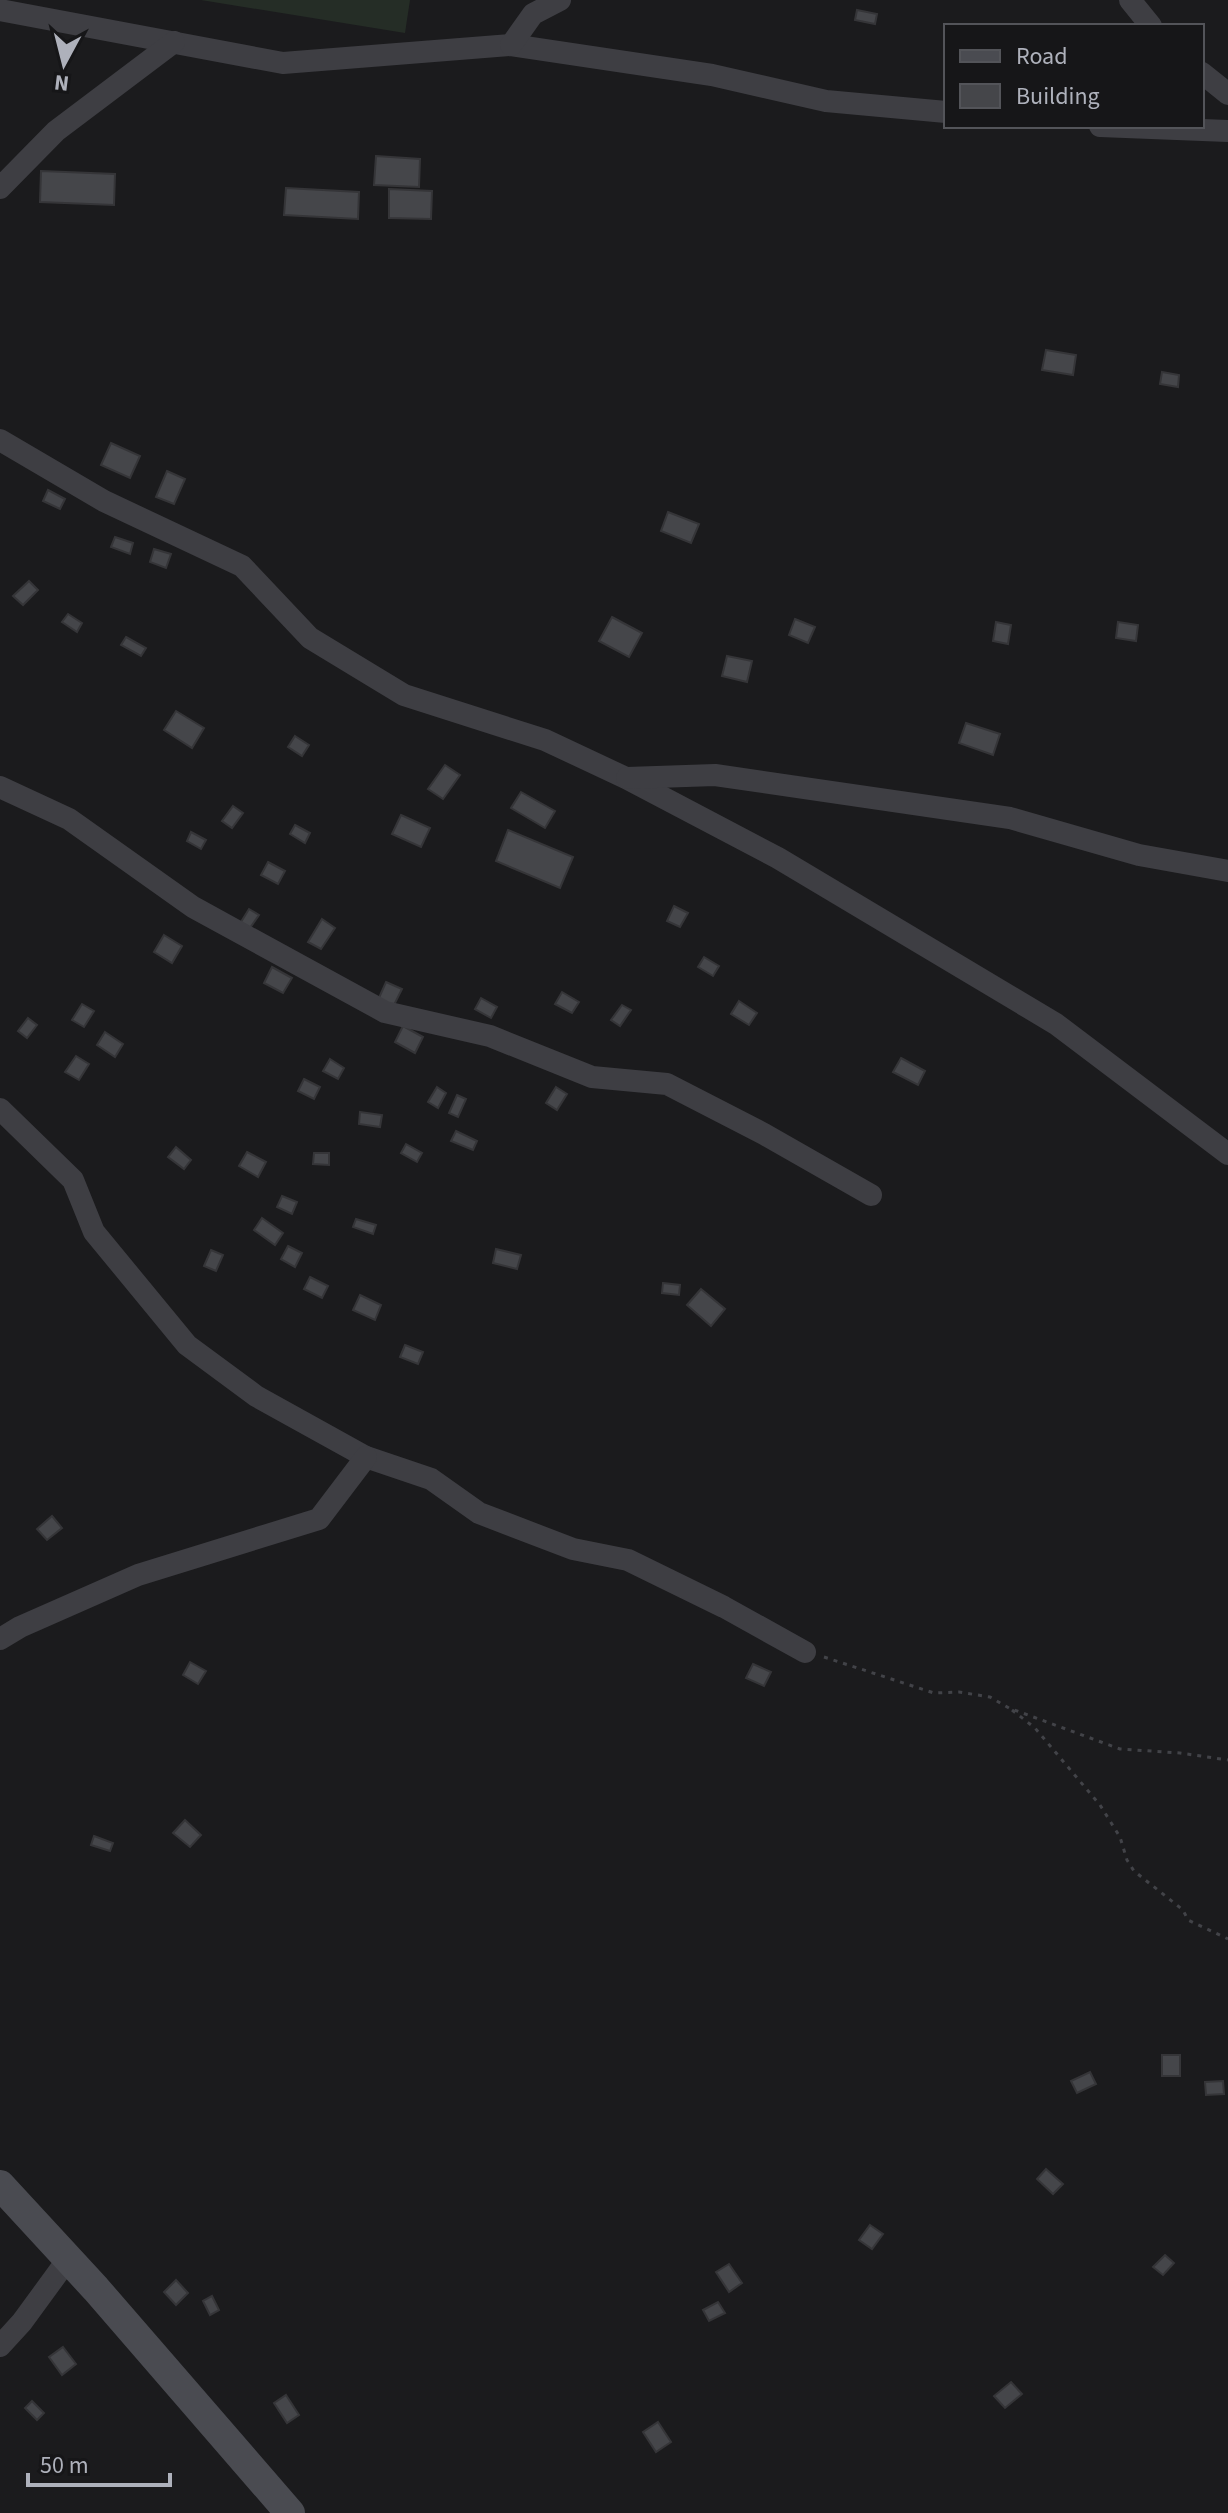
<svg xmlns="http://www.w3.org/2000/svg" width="1228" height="2513" viewBox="0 0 1228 2513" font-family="'Source Sans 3',sans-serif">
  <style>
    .green { fill: #252d26 }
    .building { fill: #45464a; stroke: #353538; stroke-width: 2 }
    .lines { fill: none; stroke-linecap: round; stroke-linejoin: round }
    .path { stroke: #424348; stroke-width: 3; stroke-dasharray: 4 6; stroke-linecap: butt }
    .minor { stroke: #3e3e43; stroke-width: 22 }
    .secondary { stroke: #4a4b51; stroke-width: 30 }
  </style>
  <rect width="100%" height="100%" fill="#1b1b1d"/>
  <!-- green -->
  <polygon class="green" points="201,0 410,0 405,33"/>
  <!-- building -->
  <g class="building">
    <polygon points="857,10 877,14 875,24 855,20"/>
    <polygon points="376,156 420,159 419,187 374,185"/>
    <polygon points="41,171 115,174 114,205 40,202"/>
    <polygon points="286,188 359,192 358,219 284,215"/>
    <polygon points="389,189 432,191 431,219 389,218"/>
    <polygon points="1046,350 1076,355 1073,375 1042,370"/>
    <polygon points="1162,372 1179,375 1178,387 1160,384"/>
    <polygon points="111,443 140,456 130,478 101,465"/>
    <polygon points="167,471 185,479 174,504 156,497"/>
    <polygon points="48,490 65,499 60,509 43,501"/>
    <polygon points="668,512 699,524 691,543 661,531"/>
    <polygon points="115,537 133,543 130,554 111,547"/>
    <polygon points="154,549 171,554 166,568 150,562"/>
    <polygon points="29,581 38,590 23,605 13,596"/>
    <polygon points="68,614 82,623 77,632 62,622"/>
    <polygon points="612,617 642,633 629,657 599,641"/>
    <polygon points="795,619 815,627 808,643 789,635"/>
    <polygon points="996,622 1011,625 1008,644 993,641"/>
    <polygon points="1118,622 1138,625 1136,641 1116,638"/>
    <polygon points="126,637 146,648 141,656 121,645"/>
    <polygon points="727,656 752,661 747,682 722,676"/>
    <polygon points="176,711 204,728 192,748 164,730"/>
    <polygon points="966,723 1000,734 993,755 959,743"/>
    <polygon points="295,736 309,745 302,756 288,747"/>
    <polygon points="445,765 460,775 443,799 428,789"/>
    <polygon points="521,792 555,811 545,828 511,808"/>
    <polygon points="233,806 243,813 232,828 222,821"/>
    <polygon points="401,815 430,828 421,847 392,834"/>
    <polygon points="295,825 310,833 305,843 290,834"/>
    <polygon points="508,830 573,857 560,888 496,861"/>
    <polygon points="191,832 206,840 201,849 187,841"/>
    <polygon points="268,862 285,871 278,884 261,875"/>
    <polygon points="674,906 688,913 680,927 667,921"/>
    <polygon points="249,909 259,915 250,928 241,922"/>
    <polygon points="322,919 335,928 321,949 308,942"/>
    <polygon points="164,935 182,946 172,963 154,952"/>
    <polygon points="704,957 719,966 713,976 698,967"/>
    <polygon points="272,967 292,978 283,993 264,983"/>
    <polygon points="386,982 402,989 393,1007 378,1000"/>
    <polygon points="562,992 579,1002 572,1013 555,1004"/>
    <polygon points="481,998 497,1007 491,1018 475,1009"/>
    <polygon points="739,1001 757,1013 749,1025 731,1014"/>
    <polygon points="82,1004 94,1011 84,1027 72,1020"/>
    <polygon points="622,1005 631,1010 620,1026 611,1020"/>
    <polygon points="28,1018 37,1025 27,1038 18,1031"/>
    <polygon points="403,1026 423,1037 415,1053 395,1042"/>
    <polygon points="105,1032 123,1044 115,1057 97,1045"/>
    <polygon points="76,1056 89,1064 79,1080 65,1072"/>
    <polygon points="901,1058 925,1071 918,1085 893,1072"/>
    <polygon points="330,1059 344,1068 338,1079 323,1071"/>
    <polygon points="304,1079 320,1087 314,1099 298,1091"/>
    <polygon points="437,1087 446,1093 438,1108 428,1102"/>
    <polygon points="556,1087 567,1094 557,1110 546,1103"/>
    <polygon points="457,1095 466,1099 458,1117 449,1113"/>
    <polygon points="360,1112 382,1115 380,1127 359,1124"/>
    <polygon points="456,1131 477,1141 473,1150 451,1141"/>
    <polygon points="406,1144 422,1153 417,1162 401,1153"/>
    <polygon points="176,1147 191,1160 184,1169 168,1157"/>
    <polygon points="247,1152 266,1162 258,1177 239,1166"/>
    <polygon points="314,1153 329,1153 329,1165 313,1164"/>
    <polygon points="282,1196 297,1202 292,1214 277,1207"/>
    <polygon points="262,1218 283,1233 275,1245 254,1230"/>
    <polygon points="356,1219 376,1225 373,1234 353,1227"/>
    <polygon points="288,1246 302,1253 295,1267 281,1259"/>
    <polygon points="496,1249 521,1255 517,1269 493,1263"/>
    <polygon points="211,1250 223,1255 216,1271 204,1266"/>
    <polygon points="310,1277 328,1286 322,1298 304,1289"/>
    <polygon points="663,1283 680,1285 679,1295 662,1293"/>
    <polygon points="701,1289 725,1309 711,1326 687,1305"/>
    <polygon points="360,1295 381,1305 375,1320 353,1310"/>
    <polygon points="405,1345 423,1352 418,1364 400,1357"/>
    <polygon points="52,1516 62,1528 47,1540 37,1529"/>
    <polygon points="190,1662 206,1671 198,1684 183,1675"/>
    <polygon points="753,1664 771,1672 764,1686 746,1678"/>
    <polygon points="185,1820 201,1835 190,1847 173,1833"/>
    <polygon points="94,1836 113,1843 110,1851 91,1845"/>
    <rect x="1162" y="2055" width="18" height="21"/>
    <polygon points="1090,2072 1096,2084 1077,2093 1071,2081"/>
    <polygon points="1223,2081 1224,2094 1206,2095 1205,2082"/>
    <polygon points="1046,2169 1063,2184 1053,2194 1037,2179"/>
    <polygon points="870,2225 883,2234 872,2249 859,2240"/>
    <polygon points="1165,2255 1174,2263 1163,2275 1153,2267"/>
    <polygon points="729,2264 742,2283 729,2292 716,2272"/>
    <polygon points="176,2280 188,2293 176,2305 164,2292"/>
    <polygon points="212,2296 219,2310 210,2315 203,2301"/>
    <polygon points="718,2302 725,2313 709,2321 703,2310"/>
    <polygon points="63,2347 76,2364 62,2375 49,2357"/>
    <polygon points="1011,2382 1022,2394 1005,2408 994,2396"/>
    <polygon points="286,2395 299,2415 287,2423 274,2403"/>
    <polygon points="32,2401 44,2413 37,2420 25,2408"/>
    <polygon points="658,2422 671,2442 656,2452 643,2432"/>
  </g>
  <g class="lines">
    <!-- path -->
    <g class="path">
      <polyline points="824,1657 934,1693 959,1692 990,1697 1009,1708 1120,1749 1180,1753 1228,1760"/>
      <polyline points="1012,1710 1035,1728 1100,1805 1120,1837 1127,1860 1134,1871 1183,1910 1188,1920 1228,1939"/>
    </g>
    <!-- minor -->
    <g class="minor">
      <polyline points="1130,0 1151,26"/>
      <polyline points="0,10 283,63 511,45 712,75 826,101 946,112"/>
      <polyline points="511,45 533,14 560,0"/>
      <polyline points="1202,73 1228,94"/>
      <polyline points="1100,126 1228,131"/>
      <polyline points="0,188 56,131 174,42"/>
      <polyline points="0,440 104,501 242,566 310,638 404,695 545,740 626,778 778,858 1056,1024 1228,1154"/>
      <polyline points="627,778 715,775 1010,818 1139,855 1228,871"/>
      <polyline points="0,787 69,819 193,907 385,1012 490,1036 592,1077 667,1084 764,1134 871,1195"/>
      <polyline points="0,1109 73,1180 94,1232 187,1345 256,1396 366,1457 431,1479 479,1513 573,1549 628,1560 724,1607 805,1652"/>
      <polyline points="0,1639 20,1627 138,1575 319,1519 366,1457"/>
      <polyline points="0,2346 22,2322 68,2259"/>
    </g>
    <!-- secondary -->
    <polyline class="secondary" points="0,2185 96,2289 290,2513"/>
  </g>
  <!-- legend -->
  <rect x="944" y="24" width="260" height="104" fill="#161618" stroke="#535459" stroke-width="2"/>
  <rect x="960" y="50" width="40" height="12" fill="#4a4b51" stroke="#535459" stroke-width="2"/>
  <text x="1016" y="64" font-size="24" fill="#aeb1bb">Road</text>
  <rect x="960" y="84" width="40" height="24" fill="#45464a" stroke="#535459" stroke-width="2"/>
  <text x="1016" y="104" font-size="24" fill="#aeb1bb">Building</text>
  <!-- north arrow -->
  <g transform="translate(64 64) rotate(187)" stroke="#161618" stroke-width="6" paint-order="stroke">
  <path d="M0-6L14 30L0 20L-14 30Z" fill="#aeb1bb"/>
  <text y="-12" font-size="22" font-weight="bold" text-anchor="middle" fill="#aeb1bb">N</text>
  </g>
  <!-- scale -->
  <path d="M28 2473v12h142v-12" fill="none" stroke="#aeb1bb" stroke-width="4"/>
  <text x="40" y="2473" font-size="24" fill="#aeb1bb" stroke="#161618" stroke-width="6" paint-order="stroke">50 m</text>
</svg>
